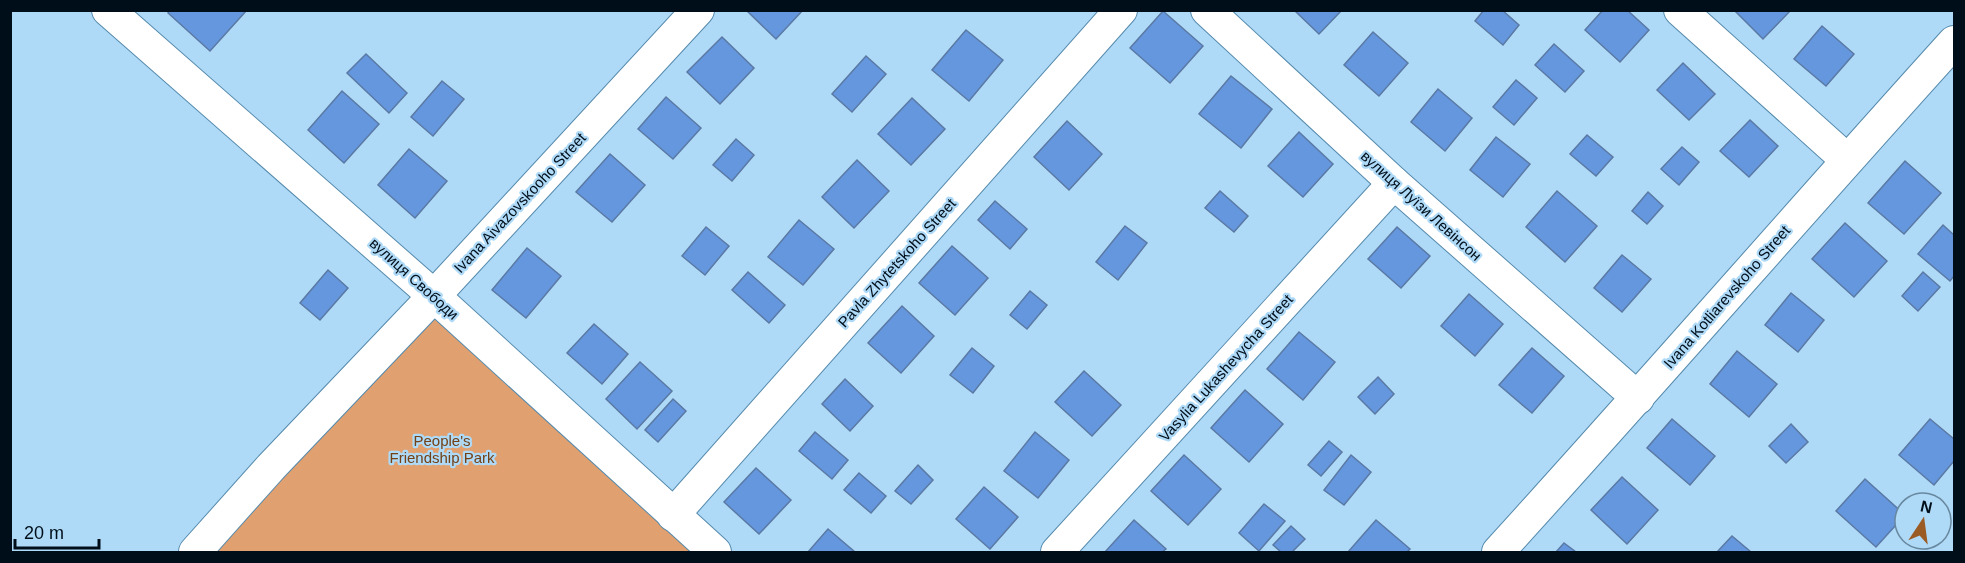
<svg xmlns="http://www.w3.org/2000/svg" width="1965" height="563" viewBox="0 0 1965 563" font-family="Arial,sans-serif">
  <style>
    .green { fill: #e0a070 }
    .building { fill: #6597de; stroke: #5a79a4; stroke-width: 1.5 }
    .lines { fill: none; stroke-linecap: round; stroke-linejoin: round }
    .minor-casing { stroke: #558aac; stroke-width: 34 }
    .minor { stroke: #fff; stroke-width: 32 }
    .labels { text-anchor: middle; stroke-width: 4.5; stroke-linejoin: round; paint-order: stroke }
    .street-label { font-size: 15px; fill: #000e1a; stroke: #aedaf7 }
    .park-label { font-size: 15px; fill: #734115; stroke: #aedaf7 }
  </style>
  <rect width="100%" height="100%" fill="#aedaf7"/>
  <!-- green -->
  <polygon class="green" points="433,307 711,552 210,552"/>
  <!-- building -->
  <g class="building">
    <polygon points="170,10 247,10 210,51 168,13"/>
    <polygon points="746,10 803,10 776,39"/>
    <polygon points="1294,10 1342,10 1319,34"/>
    <polygon points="1484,10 1502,10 1519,25 1503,45 1475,21"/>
    <polygon points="1603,10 1627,10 1649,30 1620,62 1585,30"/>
    <polygon points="1734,10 1791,10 1763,39"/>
    <polygon points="1163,11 1203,46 1170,83 1130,48"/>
    <polygon points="1822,26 1854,54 1826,86 1794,59"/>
    <polygon points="966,30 1003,60 969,101 932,70"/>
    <polygon points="1373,32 1408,63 1379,96 1344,65"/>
    <polygon points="722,37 754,68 720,104 687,72"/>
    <polygon points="1554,44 1584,71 1565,92 1535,65"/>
    <polygon points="366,54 407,93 389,113 347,73"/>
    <polygon points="866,56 886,74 852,112 832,94"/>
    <polygon points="1683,63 1715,94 1689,120 1657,90"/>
    <polygon points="1231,76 1272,109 1241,148 1199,114"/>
    <polygon points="1516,80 1537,98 1514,125 1493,107"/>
    <polygon points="442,81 464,99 433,136 411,117"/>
    <polygon points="1438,89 1472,118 1445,151 1411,122"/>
    <polygon points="342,91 379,124 344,163 308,130"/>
    <polygon points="666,97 701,128 673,159 638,129"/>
    <polygon points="912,98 945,129 911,165 878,134"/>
    <polygon points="1750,120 1778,146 1749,177 1720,151"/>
    <polygon points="1067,121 1102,154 1069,190 1034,157"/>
    <polygon points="1299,132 1333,164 1303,197 1268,166"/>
    <polygon points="1587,135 1613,157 1596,176 1570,154"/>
    <polygon points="1496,137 1530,164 1503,197 1470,170"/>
    <polygon points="736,139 754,155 732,181 713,165"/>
    <polygon points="1682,147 1699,162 1679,185 1661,169"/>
    <polygon points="409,149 447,181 415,218 378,185"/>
    <polygon points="610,154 645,185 612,222 576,192"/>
    <polygon points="857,160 889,191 854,228 822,197"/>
    <polygon points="1905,161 1941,193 1904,234 1868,203"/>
    <polygon points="1220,191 1248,216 1234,232 1205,208"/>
    <polygon points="1557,191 1597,226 1565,262 1526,227"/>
    <polygon points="1648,192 1663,206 1647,224 1632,211"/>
    <polygon points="995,201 1027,229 1010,249 978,220"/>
    <polygon points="799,220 834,249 803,285 768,257"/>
    <polygon points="1845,223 1887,261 1854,297 1812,259"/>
    <polygon points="1943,225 1954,235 1954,276 1950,281 1918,254"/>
    <polygon points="1125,226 1147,243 1118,280 1096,262"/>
    <polygon points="706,227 729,246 705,275 682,256"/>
    <polygon points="1397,227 1430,256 1401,288 1368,259"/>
    <polygon points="952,246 988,278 955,315 919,283"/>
    <polygon points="527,248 561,276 526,318 492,290"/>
    <polygon points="1622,255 1651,279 1622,312 1594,288"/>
    <polygon points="328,270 348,288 320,320 300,303"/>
    <polygon points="748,272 785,305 769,323 732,290"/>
    <polygon points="1923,272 1940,287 1918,311 1902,296"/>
    <polygon points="1030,291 1047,305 1027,329 1010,315"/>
    <polygon points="1791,293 1824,320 1798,352 1765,325"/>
    <polygon points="1469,294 1503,324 1475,356 1441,326"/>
    <polygon points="902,306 934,336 901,373 868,343"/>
    <polygon points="594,324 628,354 602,384 567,353"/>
    <polygon points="1299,332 1335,362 1303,400 1267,369"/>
    <polygon points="972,348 994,366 973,393 950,375"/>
    <polygon points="1532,348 1564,376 1532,413 1499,385"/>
    <polygon points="1737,351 1777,384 1749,417 1710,384"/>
    <polygon points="640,362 672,391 637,429 606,399"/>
    <polygon points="1084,371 1121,405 1092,436 1055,402"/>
    <polygon points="1378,377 1394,394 1375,414 1358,397"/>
    <polygon points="845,379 873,406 850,431 822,404"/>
    <polygon points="1245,390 1283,424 1249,462 1211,428"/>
    <polygon points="673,399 686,411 658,442 645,430"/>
    <polygon points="1672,419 1715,456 1690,485 1647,448"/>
    <polygon points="1930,419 1954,439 1954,461 1934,485 1899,455"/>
    <polygon points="1791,424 1808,442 1786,463 1769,446"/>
    <polygon points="815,432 848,460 832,479 799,451"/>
    <polygon points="1035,432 1069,460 1038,498 1004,471"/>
    <polygon points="1329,441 1342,452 1321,476 1308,465"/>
    <polygon points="1184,455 1221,489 1188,525 1151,491"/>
    <polygon points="1351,455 1371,472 1344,505 1324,490"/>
    <polygon points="918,465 933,480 911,504 895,491"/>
    <polygon points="756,468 791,500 759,534 724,502"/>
    <polygon points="859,473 886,496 871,513 844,490"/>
    <polygon points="1622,477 1658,510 1627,544 1591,510"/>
    <polygon points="1865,479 1905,515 1876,547 1836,511"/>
    <polygon points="984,487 1018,517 990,549 956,519"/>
    <polygon points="1264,504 1285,521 1259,551 1239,533"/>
    <polygon points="1134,520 1166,549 1162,552 1105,552"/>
    <polygon points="1376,520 1410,549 1407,552 1348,552"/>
    <polygon points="1291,526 1305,539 1292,552 1281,552 1273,545"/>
    <polygon points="828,529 855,552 808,552"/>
    <polygon points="1732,536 1751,552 1717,552"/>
    <polygon points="1564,543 1576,552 1556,552"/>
  </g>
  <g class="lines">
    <defs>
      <g id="minor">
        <polyline points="108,10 434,296 715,552"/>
        <polyline points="1207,10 1394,183 1638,398"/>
        <polyline points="1680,10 1847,160"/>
        <polyline points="673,515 1121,10"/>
        <polyline points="195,552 271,467 434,296 698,10"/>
        <polyline points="1057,552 1394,183"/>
        <path d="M1498,552c154,-169 303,-341 456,-510"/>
      </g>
    </defs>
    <!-- minor casing -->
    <use href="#minor" class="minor-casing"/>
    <!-- minor -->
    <use href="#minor" class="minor"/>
  </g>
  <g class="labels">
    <!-- street labels -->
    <g class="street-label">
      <text transform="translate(520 203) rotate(-47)" y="5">Ivana Aivazovskooho Street</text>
      <text transform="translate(1421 206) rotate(42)" y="5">вулиця Луїзи Левінсон</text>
      <text transform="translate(897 263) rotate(-48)" y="5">Pavla Zhytetskoho Street</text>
      <text transform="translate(414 279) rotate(42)" y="5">вулиця Свободи</text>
      <text transform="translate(1727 297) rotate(-49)" y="5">Ivana Kotliarevskoho Street</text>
      <text transform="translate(1226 368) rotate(-48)" y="5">Vasylia Lukashevycha Street</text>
    </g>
    <!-- park labels -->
    <g class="park-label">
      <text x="442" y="446">People's<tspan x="442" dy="17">Friendship Park</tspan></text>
    </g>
  </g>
  <!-- border -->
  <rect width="1965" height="563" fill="none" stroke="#000e1a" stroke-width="24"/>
  <!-- north arrow -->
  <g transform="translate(1923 521) rotate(13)"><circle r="28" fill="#aedaf7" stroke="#68889f" stroke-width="1.5"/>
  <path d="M0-4.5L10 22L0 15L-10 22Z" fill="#9b5b25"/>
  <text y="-9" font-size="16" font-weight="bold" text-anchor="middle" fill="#000e1a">N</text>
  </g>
  <!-- scale -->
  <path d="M15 539v9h84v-9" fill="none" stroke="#000e1a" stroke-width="3"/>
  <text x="24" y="539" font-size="18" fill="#000e1a" stroke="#aedaf7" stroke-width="4.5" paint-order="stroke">20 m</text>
</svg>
